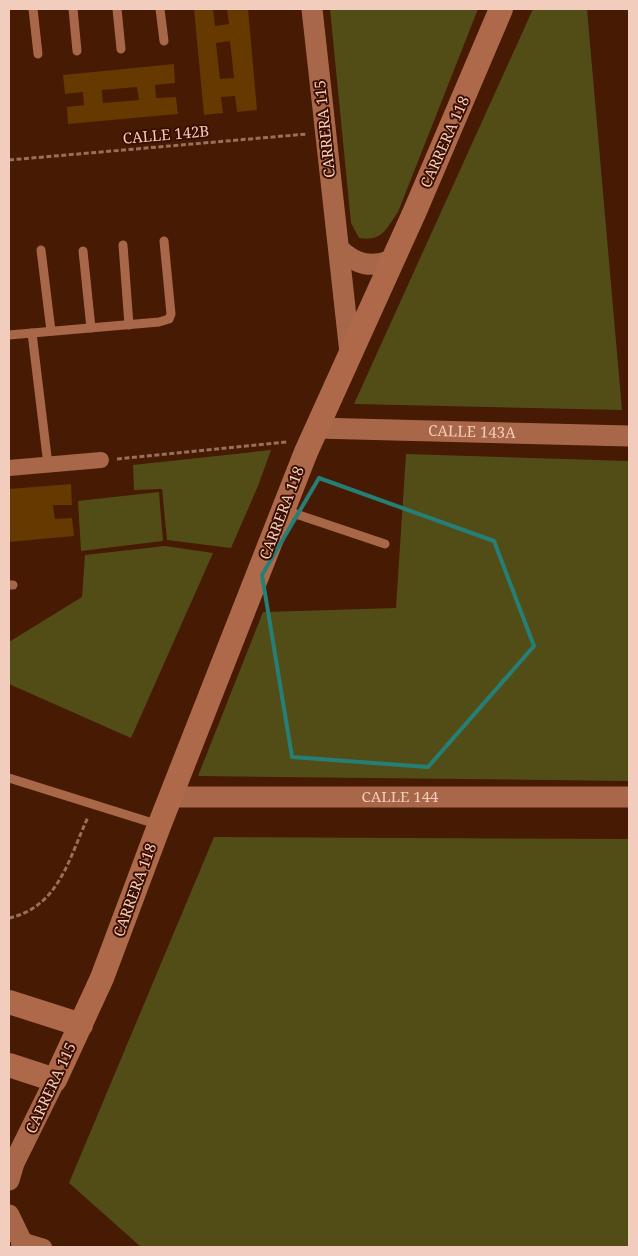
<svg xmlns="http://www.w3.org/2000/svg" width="638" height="1256" viewBox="0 0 638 1256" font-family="'Noto Serif',serif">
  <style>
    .green { fill: #524d17 }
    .building { fill: #653900; fill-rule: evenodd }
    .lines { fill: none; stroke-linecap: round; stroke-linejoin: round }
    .path { stroke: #986f5c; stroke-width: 3; stroke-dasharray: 5 2.5; stroke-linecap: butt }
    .service { stroke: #a96749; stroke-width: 9 }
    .minor { stroke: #a96749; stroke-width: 16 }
    .tertiary { stroke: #a96749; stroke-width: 21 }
    .secondary { stroke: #ad694a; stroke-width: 24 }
    .marked { fill: none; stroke: #267f76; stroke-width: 4; stroke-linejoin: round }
    .labels { text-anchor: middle; stroke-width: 4; stroke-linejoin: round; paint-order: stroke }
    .street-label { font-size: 15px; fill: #f2cdbd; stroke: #3b0f00 }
  </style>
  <rect width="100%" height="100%" fill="#461a03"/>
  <!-- green -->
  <g class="green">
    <path d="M330,9h148l-80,203c-12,17 -16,30 -39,26l-8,-15z"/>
    <polygon points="533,9 587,9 622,410 354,404"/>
    <polygon points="271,450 258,486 231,548 167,540 162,489 134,490 133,465"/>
    <polygon points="406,454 629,461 629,781 198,776 263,612 396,608"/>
    <polygon points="159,492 163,541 81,551 78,501"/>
    <polygon points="165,546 213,553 131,738 9,684 9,642 82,597 85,555"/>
    <polygon points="214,837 629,839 629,1247 141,1247 69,1183"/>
  </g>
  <!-- building -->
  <g class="building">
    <path d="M194,9h19l2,17 14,-2 -2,-15h21l9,101 -20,2 -2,-16 -14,1 2,16 -19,2zM230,41l4,37 -14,1 -4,-36z"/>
    <path d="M174,64l1,19 -20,2 1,13 20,-1 2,17 -110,10 -1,-17 17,-2 -1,-13 -18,2 -2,-19zM137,87l2,13 -36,3 -1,-13z"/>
    <polygon points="71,484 72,505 53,505 55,519 72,518 74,536 9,542 9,489"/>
  </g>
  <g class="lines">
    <!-- path -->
    <g class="path">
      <polyline points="9,160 307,134"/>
      <polyline points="117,459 287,442"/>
      <path d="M9,918c50,-11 60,-60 79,-101"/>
    </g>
    <!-- service -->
    <g class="service">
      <polyline points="33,9 38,54"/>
      <polyline points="73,9 77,51"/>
      <polyline points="117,9 121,49"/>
      <polyline points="160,9 164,41"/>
      <polyline points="123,245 129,325"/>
      <polyline points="41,250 51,331"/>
      <polyline points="83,251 91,328"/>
      <polyline points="32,333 48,465"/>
      <polyline points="9,335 159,322 169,319 171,314 164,241"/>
      <polyline points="284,510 385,544"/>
      <polyline points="9,585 13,585"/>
      <polyline points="9,778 159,825"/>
    </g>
    <!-- minor -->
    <g class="minor">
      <polyline points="9,468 101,460"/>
      <polyline points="21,1240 44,1247"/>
    </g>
    <!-- tertiary -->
    <g class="tertiary">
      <polyline points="312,9 350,353"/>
      <path d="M340,250c17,15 31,18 52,10"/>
      <path id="s1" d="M316,428l313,8"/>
      <path id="s2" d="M171,797h458"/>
      <polyline points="9,1180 14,1163 55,1080"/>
      <polyline points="9,1215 21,1240 22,1247"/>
    </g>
    <!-- secondary -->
    <g class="secondary">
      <polyline points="9,1002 81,1025"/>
      <polyline points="9,1065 55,1080 102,978 159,826 306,452 415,211 501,9"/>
    </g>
  </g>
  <!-- marked area -->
  <path class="marked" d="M319,478l175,63 40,105 -106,121 -136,-10 -30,-182z"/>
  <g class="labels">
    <!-- street labels -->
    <g class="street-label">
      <text transform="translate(325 129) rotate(-96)" y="5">CARRERA 115</text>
      <text transform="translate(166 135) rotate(-5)" y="5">CALLE 142B</text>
      <text transform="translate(445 142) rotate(-66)" y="5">CARRERA 118</text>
      <text dy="5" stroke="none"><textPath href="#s1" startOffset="156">CALLE 143A</textPath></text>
      <text transform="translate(282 513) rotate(-69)" y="5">CARRERA 118</text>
      <text dy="5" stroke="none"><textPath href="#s2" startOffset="229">CALLE 144</textPath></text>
      <text transform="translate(135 890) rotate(-70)" y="5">CARRERA 118</text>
      <text transform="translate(51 1088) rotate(-65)" y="5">CARRERA 115</text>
    </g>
  </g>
  <!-- border -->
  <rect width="638" height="1256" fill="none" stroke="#f2cdbd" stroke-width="20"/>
</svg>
